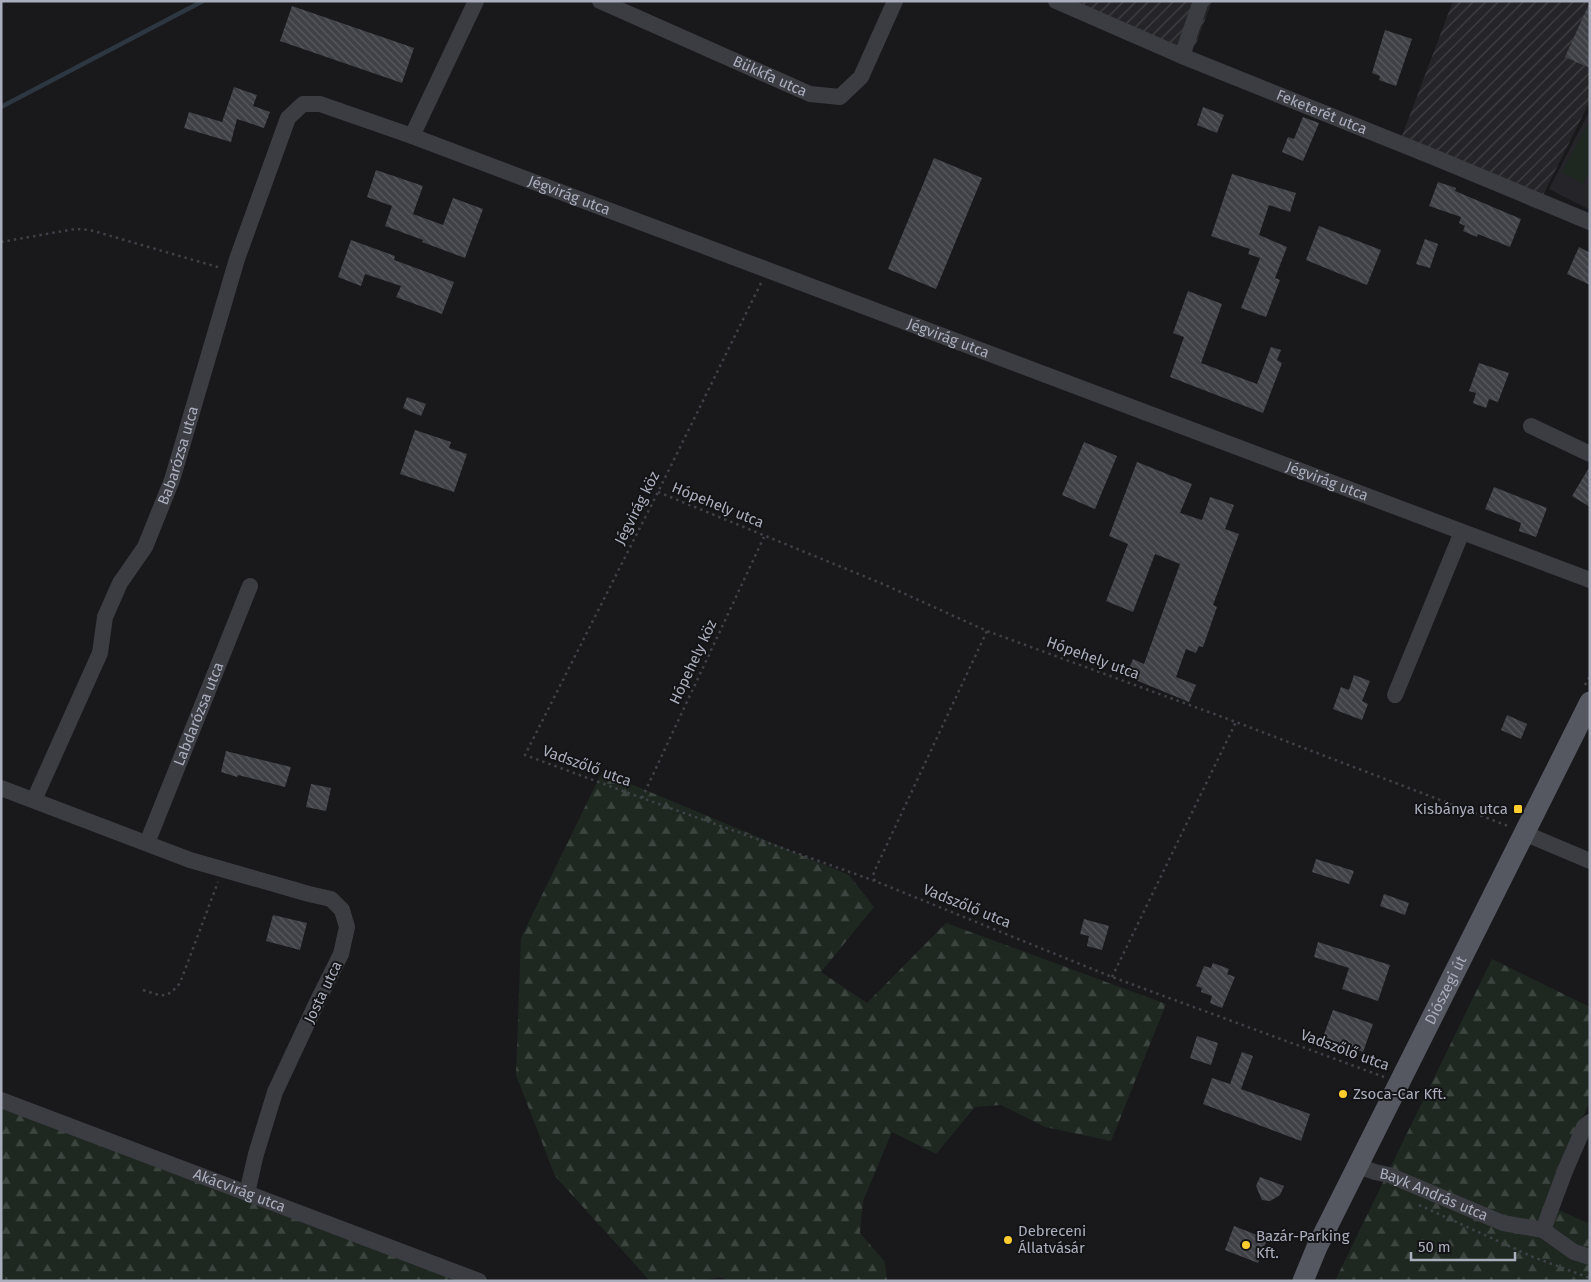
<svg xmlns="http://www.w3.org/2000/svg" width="1591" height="1282" viewBox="0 0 1591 1282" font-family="'Fira Sans',sans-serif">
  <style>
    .built { fill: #252529 }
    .industrial { fill: url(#industrial-furrows) }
    .forest { fill: url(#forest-firs) }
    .garden { fill: #1e2821 }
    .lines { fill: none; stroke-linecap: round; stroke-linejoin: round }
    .stream { stroke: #2d3742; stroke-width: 4.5 }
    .building { fill: url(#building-back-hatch) }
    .path { stroke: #404148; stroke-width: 2.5; stroke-dasharray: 2.5 4; stroke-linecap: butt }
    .minor { stroke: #3c3c43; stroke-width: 16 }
    .major { stroke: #555761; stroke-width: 21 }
    .poi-dot { fill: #ffce2e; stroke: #141417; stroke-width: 2 }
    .labels { text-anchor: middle; stroke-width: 4; stroke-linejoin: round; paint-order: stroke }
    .street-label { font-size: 15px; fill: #aaaebd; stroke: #141417 }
    .poi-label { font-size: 15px; fill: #aaaebd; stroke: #141417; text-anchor: start }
  </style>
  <defs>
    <pattern id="industrial-furrows" width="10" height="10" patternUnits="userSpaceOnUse" patternTransform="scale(1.25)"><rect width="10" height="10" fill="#252529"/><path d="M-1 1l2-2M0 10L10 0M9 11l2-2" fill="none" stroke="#424246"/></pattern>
    <pattern id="forest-firs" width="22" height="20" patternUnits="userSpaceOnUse" patternTransform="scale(1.25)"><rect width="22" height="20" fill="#1e2821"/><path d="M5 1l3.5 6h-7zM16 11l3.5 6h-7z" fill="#3c453f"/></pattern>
    <pattern id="building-back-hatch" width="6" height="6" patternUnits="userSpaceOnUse" patternTransform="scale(1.25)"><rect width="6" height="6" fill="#404147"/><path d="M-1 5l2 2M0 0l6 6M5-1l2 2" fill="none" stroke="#595a60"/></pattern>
  </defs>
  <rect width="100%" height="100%" fill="#19191c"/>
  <!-- built -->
  <polygon class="built" points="1590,110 1590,210 1549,189"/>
  <!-- industrial -->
  <g class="industrial">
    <polygon points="1044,1 1212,1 1196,44 1182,56"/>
    <polygon points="1453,1 1590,1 1590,101 1536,209 1400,141"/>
  </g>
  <!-- forest -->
  <g class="forest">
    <polygon points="602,772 849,875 874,907 821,972 867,1003 946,923 1166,1004 1111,1141 1045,1127 1001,1105 975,1107 936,1154 892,1132 863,1201 860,1233 885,1262 887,1281 728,1281 721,1277 698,1281 650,1281 555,1176 516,1075 521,938"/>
    <polygon points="1492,959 1590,1007 1590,1101 1545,1204 1590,1224 1590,1281 1335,1281"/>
    <polygon points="1,1107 468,1281 1,1281"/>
  </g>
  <!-- garden -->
  <polygon class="garden" points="1590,120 1590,171 1583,184 1562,172"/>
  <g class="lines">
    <!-- stream -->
    <polyline class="stream" points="1,107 203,1"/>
  </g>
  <!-- building -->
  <g class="building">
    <polygon points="1590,2 1590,68 1565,57"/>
    <polygon points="292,6 414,48 402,83 280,41"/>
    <polygon points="1385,30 1412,39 1396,86 1379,80 1380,76 1372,73"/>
    <polygon points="234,87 257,95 253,106 270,112 264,128 237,119 231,142 184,128 189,112 222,122"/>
    <polygon points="1203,107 1224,115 1217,133 1197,125"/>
    <polygon points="1303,117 1319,123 1303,161 1282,152 1288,137 1294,139"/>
    <polygon points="934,158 982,178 936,289 888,269"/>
    <polygon points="376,170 423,186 413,214 443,225 453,198 483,209 465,258 422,242 423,240 385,226 392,206 367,197"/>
    <polygon points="1232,174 1296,193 1290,212 1269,205 1259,235 1287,247 1275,278 1280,280 1266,317 1241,308 1260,258 1248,254 1250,249 1211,236"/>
    <polygon points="1438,182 1456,188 1455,191 1521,219 1510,247 1478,234 1477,237 1463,231 1465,226 1459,223 1461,217 1429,206"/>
    <polygon points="1319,226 1381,250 1367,285 1306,260"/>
    <polygon points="1425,239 1438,244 1430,268 1416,264"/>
    <polygon points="351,240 395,256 394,260 454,282 442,314 396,297 401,286 365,274 361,286 338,277"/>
    <polygon points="1579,247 1590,253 1590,285 1567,274"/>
    <polygon points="1188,291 1222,304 1201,363 1257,384 1271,347 1281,350 1277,360 1282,363 1263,413 1170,377 1184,337 1173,333"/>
    <polygon points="1479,363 1509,373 1498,402 1489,399 1486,408 1473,403 1476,393 1469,391"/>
    <polygon points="407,397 426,404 421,416 403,408"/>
    <polygon points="415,430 451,442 449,448 467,454 454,492 400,474"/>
    <polygon points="1084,442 1117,456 1095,509 1062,495"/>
    <polygon points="1137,462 1192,484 1180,513 1202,520 1210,497 1234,505 1225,529 1239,534 1213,605 1217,607 1203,647 1199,646 1196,653 1186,649 1176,677 1196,685 1189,702 1126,676 1133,659 1144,664 1180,564 1155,554 1133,612 1106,601 1128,544 1109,536"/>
    <polygon points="1590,466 1590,507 1572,496"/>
    <polygon points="1494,487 1547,508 1536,537 1519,531 1521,523 1485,509"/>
    <polygon points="1354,675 1370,681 1362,701 1368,704 1362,720 1333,709 1341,687 1349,690"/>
    <polygon points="1507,715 1527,724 1521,739 1501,730"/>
    <polygon points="226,751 291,767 285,787 238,775 237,777 221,772"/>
    <polygon points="311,784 331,788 326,811 306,807"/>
    <polygon points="1316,859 1354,871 1349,884 1312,872"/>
    <polygon points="1384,894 1409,903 1405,915 1380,906"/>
    <polygon points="273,915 307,923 300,950 266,941"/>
    <polygon points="1084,919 1109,926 1102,950 1087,946 1089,936 1080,934"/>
    <polygon points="1318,942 1390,965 1378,1001 1342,989 1349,968 1314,957"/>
    <polygon points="1213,963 1229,969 1227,974 1235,977 1222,1008 1210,1003 1212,996 1201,992 1202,988 1196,986 1204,966 1211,968"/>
    <polygon points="1333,1010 1373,1024 1363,1052 1323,1037"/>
    <polygon points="1197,1036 1218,1043 1211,1065 1190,1058"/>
    <polygon points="1242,1052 1253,1056 1241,1089 1310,1114 1301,1141 1203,1104 1212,1078 1230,1084"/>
    <polygon points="1260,1177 1284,1186 1280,1195 1270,1201 1262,1200 1256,1186"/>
    <polygon points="1234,1226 1267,1239 1258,1263 1225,1250"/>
  </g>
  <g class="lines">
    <!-- path -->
    <g class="path">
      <polyline points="1,242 75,229 90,230 221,268"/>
      <polyline points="761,283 658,492 525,755 642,798 875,881 1112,977 1384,1077"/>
      <polyline points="658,492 883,584 987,631 1236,722 1508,826"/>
      <polyline points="1585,685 1590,676"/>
      <polyline points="642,798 764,537"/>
      <polyline points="875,881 873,877 874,872 987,631"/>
      <polyline points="1112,977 1236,722"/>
      <path d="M143,990c19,6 23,10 37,-7l38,-101"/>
      <polyline points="1419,1205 1533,1257 1590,1278"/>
    </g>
    <!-- minor -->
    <g class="minor">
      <path id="s1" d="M600,1l210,93 30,3 21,-20 34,-76"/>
      <path id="s2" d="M1056,1l126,55 249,100 159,66"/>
      <polyline points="1182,56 1201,1"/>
      <polyline points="412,136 476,1"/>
      <polyline points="1531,426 1590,454"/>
      <polyline points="1395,695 1462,532"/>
      <polyline points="1,788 190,860 309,894 331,899 342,910 347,927 341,954 319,998 275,1092 256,1154 247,1193"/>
      <path id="s3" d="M34,800l66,-147 5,-36 15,-34 25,-36 27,-67 65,-221 51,-141 15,-14h17l92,32 1178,444"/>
      <polyline points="1524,833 1590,861"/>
      <path id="s4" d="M147,843l103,-257"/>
      <path id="s5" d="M1,1100l478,181"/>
      <path id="s6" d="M1358,1166l17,6 14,3 114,48 40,7 31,22 16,5"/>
      <polyline points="1543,1230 1565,1171 1584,1127 1590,1122"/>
    </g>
    <!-- major -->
    <path class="major" id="s7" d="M1303,1281l14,-34 273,-545"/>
  </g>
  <!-- markers -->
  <g class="poi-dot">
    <rect x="1513" y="804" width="10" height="10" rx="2.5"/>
    <circle cx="1343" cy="1094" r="5"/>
    <circle cx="1008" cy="1240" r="5"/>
    <circle cx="1246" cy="1245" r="5"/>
  </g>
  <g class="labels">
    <!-- street labels -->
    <g class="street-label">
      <text dy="5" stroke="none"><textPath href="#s1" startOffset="186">Bükkfa utca</textPath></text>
      <text dy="5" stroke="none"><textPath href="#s2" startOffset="288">Feketerét utca</textPath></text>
      <text dy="5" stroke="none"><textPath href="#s3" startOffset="1034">Jégvirág utca</textPath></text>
      <text dy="5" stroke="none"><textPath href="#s3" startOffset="1439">Jégvirág utca</textPath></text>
      <text dy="5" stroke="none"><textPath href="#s3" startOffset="376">Babarózsa utca</textPath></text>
      <text dy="5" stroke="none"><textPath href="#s3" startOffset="1844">Jégvirág utca</textPath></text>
      <text transform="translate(718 505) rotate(22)" y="5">Hópehely utca</text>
      <text transform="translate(637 508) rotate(-63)" y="5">Jégvirág köz</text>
      <text transform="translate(1093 658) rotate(20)" y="5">Hópehely utca</text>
      <text transform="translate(693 662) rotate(-65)" y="5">Hópehely köz</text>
      <text dy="5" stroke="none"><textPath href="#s4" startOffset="139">Labdarózsa utca</textPath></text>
      <text transform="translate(587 766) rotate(20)" y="5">Vadszőlő utca</text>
      <text transform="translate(967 906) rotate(22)" y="5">Vadszőlő utca</text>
      <text dy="5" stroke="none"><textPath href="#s7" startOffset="324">Diószegi út</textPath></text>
      <text transform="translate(323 992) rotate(-64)" y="5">Josta utca</text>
      <text transform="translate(1345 1050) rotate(20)" y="5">Vadszőlő utca</text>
      <text dy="5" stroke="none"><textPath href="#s5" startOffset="255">Akácvirág utca</textPath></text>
      <text dy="5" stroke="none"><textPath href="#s6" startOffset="81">Bayk András utca</textPath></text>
    </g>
    <!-- poi labels -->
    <g class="poi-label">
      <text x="1508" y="814" text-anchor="end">Kisbánya utca</text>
      <text x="1353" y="1099">Zsoca-Car Kft.</text>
      <text x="1018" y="1236">Debreceni<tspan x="1018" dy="17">Állatvásár</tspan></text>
      <text x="1256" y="1241">Bazár-Parking<tspan x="1256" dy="17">Kft.</tspan></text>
    </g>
  </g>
  <!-- border -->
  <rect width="1591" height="1282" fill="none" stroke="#aaaebd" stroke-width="5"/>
  <!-- scale -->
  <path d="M1411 1252v8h104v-8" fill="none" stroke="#aaaebd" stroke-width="2.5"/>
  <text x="1418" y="1252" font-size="15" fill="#aaaebd" stroke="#141417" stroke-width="4" paint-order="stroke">50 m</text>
</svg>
